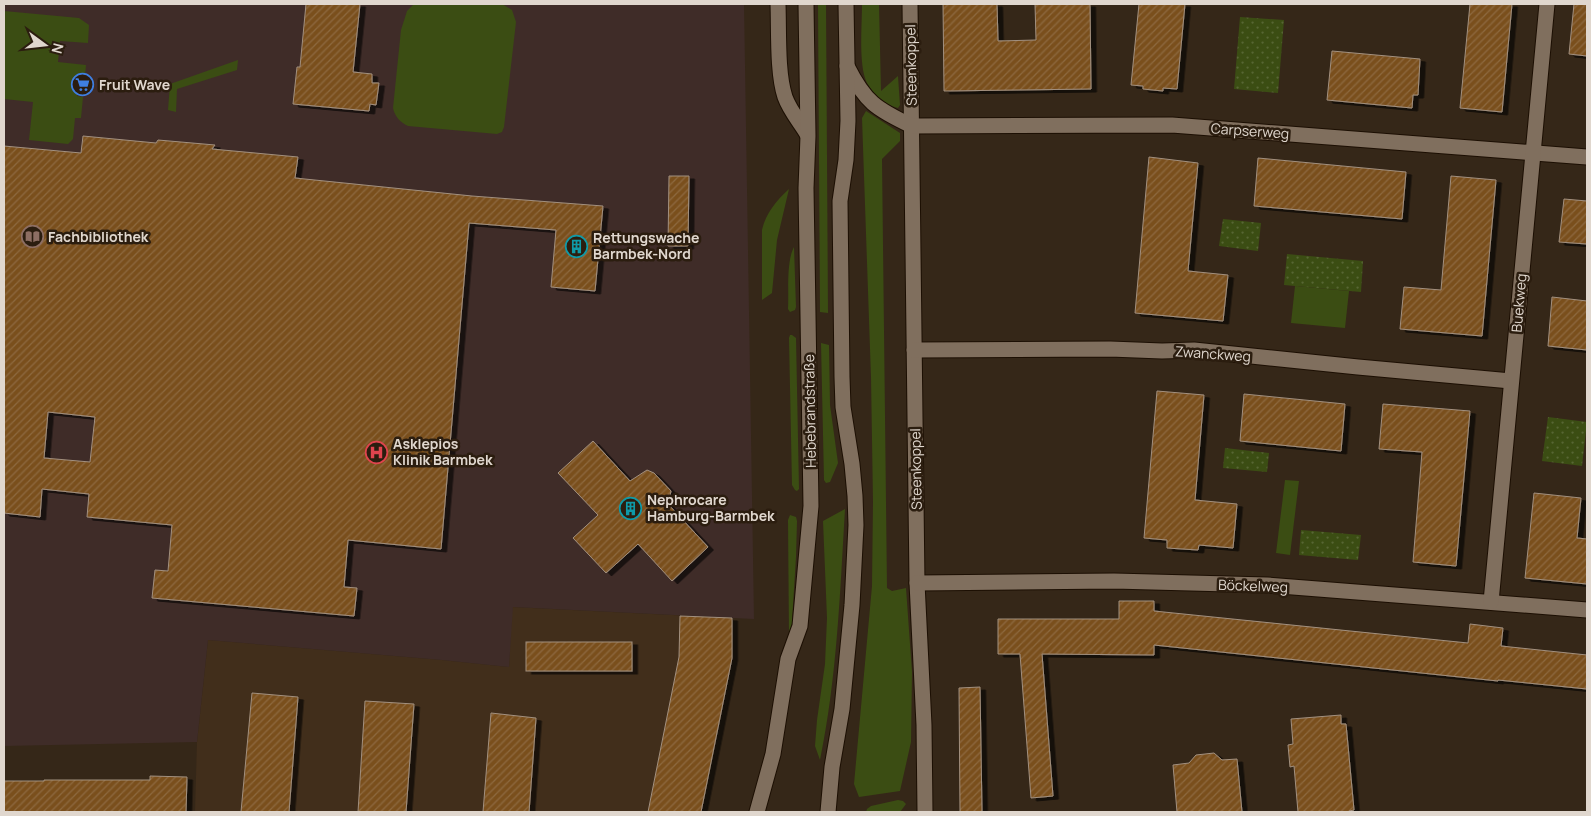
<svg xmlns="http://www.w3.org/2000/svg" width="1591" height="816" viewBox="0 0 1591 816" font-family="Manrope,sans-serif">
  <style>
    .built { fill: #412e1b }
    .medical { fill: #3f2c28 }
    .grass { fill: #3b4d13 }
    .park { fill: url(#park-dots) }
    .building { fill: url(#building-hatch); stroke: #a2907f; fill-rule: evenodd; filter: url(#shadow) }
    .lines { fill: none; stroke-linecap: round; stroke-linejoin: round }
    .street-casing { stroke: #1c0f03; stroke-width: 17 }
    .secondary-casing { stroke: #1c0f03; stroke-width: 17 }
    .street { stroke: #806f5e; stroke-width: 15 }
    .secondary { stroke: #806f5e; stroke-width: 15 }
    .labels { text-anchor: middle; stroke-width: 5; stroke-linejoin: round; paint-order: stroke }
    .street-label { font-size: 14px; fill: #e0d7ce; stroke: #2b1d0f }
    .poi-label { font-size: 14px; font-weight: bold; fill: #e0d7ce; stroke: #2b1d0f; text-anchor: start }
  </style>
  <defs>
    <pattern id="park-dots" width="8" height="8" patternUnits="userSpaceOnUse" patternTransform="scale(1.25)"><rect width="8" height="8" fill="#3b4d13"/><path d="M2 2h.1M6 6h.1" fill="none" stroke="#576634" stroke-width="1.8" stroke-linecap="round"/></pattern>
    <pattern id="building-hatch" width="6" height="6" patternUnits="userSpaceOnUse" patternTransform="scale(1.25)"><rect width="6" height="6" fill="#7a501f"/><path d="M-1 1l2-2M0 6l6-6M5 7l2-2" fill="none" stroke="#8d683e"/></pattern>
    <filter id="shadow"><feDropShadow dx="5.5" dy="3" stdDeviation="0" flood-color="#0009"/></filter>
  </defs>
  <rect width="100%" height="100%" fill="#352718"/>
  <!-- built -->
  <polygon class="built" points="512,607 732,618 732,658 701,812 195,812 197,742 208,640 442,660 509,667"/>
  <!-- medical -->
  <polygon class="medical" points="4,4 744,4 754,619 513,607 509,667 442,660 208,640 197,742 4,746 4,579 5,566 4,566"/>
  <!-- grass -->
  <g class="grass">
    <path d="M414,4h88l10,6 4,12 -12,105 -2,5 -5,2 -89,-8c-8,-4 -13,-9 -15,-18l8,-78 6,-19z"/>
    <polygon points="818,4 826,4 828,313 820,312"/>
    <path d="M862,4h17l2,87 17,-15 2,29 -2,3c-13,-3 -29,-17 -33,-30 -6,-20 -3,-53 -3,-74z"/>
    <polygon points="4,11 79,18 89,25 88,43 60,41 58,62 86,65 85,76 79,75 77,96 83,97 81,118 75,118 73,139 68,144 29,140 33,102 4,99"/>
    <polygon points="238,60 237,70 177,89 176,112 168,110 170,84"/>
    <polygon points="866,111 900,133 900,141 882,159 887,588 892,591 906,588 912,672 911,742 900,791 859,797 854,784 872,586 873,502 871,377 862,118"/>
    <path d="M789,189l-12,51 -5,53 -10,7v-70c4,-17 14,-29 27,-41z"/>
    <path d="M794,247l2,60 -1,3 -5,2 -2,-3c1,-17 -2,-47 6,-62z"/>
    <polygon points="1295,286 1349,291 1345,328 1291,323"/>
    <polygon points="790,335 792,335 796,338 799,489 797,491 795,490 792,485 789,338"/>
    <polygon points="821,343 829,345 830,405 838,463 830,482 826,483 824,480"/>
    <polygon points="1285,480 1299,481 1290,555 1276,553"/>
    <path d="M845,509c-5,84 -8,169 -25,251l-5,-14 2,-26 8,-56 2,-46 -4,-97z"/>
    <polygon points="790,515 796,517 797,521 796,557 791,637 789,637 788,520"/>
    <polygon points="898,800 903,801 906,804 900,812 866,812 867,809 871,806"/>
  </g>
  <!-- park -->
  <g class="park">
    <polygon points="1240,17 1284,20 1278,93 1234,89"/>
    <polygon points="1223,219 1261,223 1258,251 1219,246"/>
    <polygon points="1287,254 1363,261 1361,292 1284,285"/>
    <polygon points="1548,417 1587,422 1582,466 1542,461"/>
    <polygon points="1225,448 1269,453 1267,472 1223,468"/>
    <polygon points="1301,530 1361,535 1358,560 1299,555"/>
  </g>
  <!-- building -->
  <g class="building">
    <polygon points="306,4 360,4 353,72 372,74 372,83 379,83 376,105 370,104 369,111 293,104 297,67 300,67"/>
    <polygon points="943,4 997,4 998,41 1036,40 1035,4 1090,4 1091,89 944,91"/>
    <polygon points="1139,4 1185,4 1177,89 1163,88 1163,91 1143,89 1143,86 1131,85"/>
    <polygon points="1470,4 1512,4 1502,112 1460,108"/>
    <polygon points="1574,4 1587,4 1587,56 1569,54"/>
    <polygon points="1332,51 1420,59 1418,95 1413,95 1412,108 1327,100"/>
    <path d="M83,136l73,7 2,-3 57,5 -3,4 86,8 -3,21 177,18 131,10 -8,85 -44,-4 5,-57 -87,-7 -28,326 -93,-9 -4,47 13,1 -3,28 -202,-18 3,-28 13,1 4,-46 -85,-8 2,-23 -47,-5 -2,28 -36,-4v-367l77,7zM48,412l47,5 -5,45 -46,-4z"/>
    <polygon points="1149,157 1198,163 1188,271 1228,275 1223,321 1135,313"/>
    <polygon points="1258,158 1406,172 1402,219 1254,206"/>
    <polygon points="669,176 689,176 688,246 668,246"/>
    <polygon points="1451,176 1496,180 1482,336 1400,329 1404,287 1441,290"/>
    <polygon points="1564,199 1587,201 1587,244 1559,242"/>
    <polygon points="1552,297 1587,301 1587,350 1548,346"/>
    <polygon points="1157,391 1204,395 1195,500 1237,504 1233,548 1199,545 1198,550 1167,548 1167,540 1144,538"/>
    <polygon points="1244,394 1345,404 1341,451 1240,441"/>
    <polygon points="1383,404 1470,411 1456,566 1413,562 1422,452 1379,449"/>
    <polygon points="593,441 630,481 647,470 654,473 671,491 668,504 708,547 672,581 638,544 606,573 573,538 598,515 558,473"/>
    <polygon points="1534,493 1581,498 1577,538 1587,539 1587,584 1525,578"/>
    <polygon points="1119,601 1154,601 1154,611 1468,643 1470,624 1503,628 1501,646 1587,655 1587,689 1498,680 1498,681 1154,645 1154,655 1042,654 1053,796 1031,798 1020,654 998,654 998,619 1119,619"/>
    <polygon points="680,616 732,618 732,658 701,812 648,812 679,657"/>
    <rect x="526" y="642" width="106" height="29"/>
    <polygon points="980,687 982,812 960,812 959,688"/>
    <polygon points="252,693 298,697 289,812 241,812"/>
    <polygon points="365,701 414,704 406,812 358,812"/>
    <polygon points="491,713 536,718 529,812 483,812"/>
    <polygon points="1341,715 1341,724 1346,724 1354,810 1349,811 1349,812 1298,812 1294,766 1290,767 1288,745 1293,744 1291,719"/>
    <polygon points="1214,753 1222,760 1237,759 1242,812 1177,812 1173,765 1189,763 1196,755"/>
    <polygon points="150,776 187,777 186,812 4,812 4,781 44,781 44,780 150,780"/>
  </g>
  <g class="lines">
    <defs>
      <g id="street">
        <polyline points="910,4 917,583 924,725 925,812"/>
        <path d="M847,66c18,36 29,43 65,60l260,-1 415,32"/>
        <polyline points="914,350 1110,349 1162,351 1194,350 1358,367 1511,381"/>
        <polyline points="917,583 1114,581 1267,585 1587,610"/>
        <polyline points="1491,602 1547,4"/>
      </g>
      <g id="secondary">
        <path d="M778,4c1,27 -1,69 7,93 5,14 15,25 22,37"/>
        <polyline points="757,812 773,754 788,659 800,626 811,506 806,188 808,136 806,4"/>
        <polyline points="828,812 832,767 842,709 852,605 856,525 855,496 852,464 843,407 842,377 840,201 846,160 848,121 846,4"/>
      </g>
    </defs>
    <!-- street casing -->
    <use href="#street" class="street-casing"/>
    <!-- secondary casing -->
    <use href="#secondary" class="secondary-casing"/>
    <!-- street -->
    <use href="#street" class="street"/>
    <!-- secondary -->
    <use href="#secondary" class="secondary"/>
  </g>
  <!-- icons -->
  <defs>
    <symbol id="supermarket-ring" viewBox="-11 -11 22 22"><circle r="9.5" fill="#2b1d0f" stroke="#3f7fe0" stroke-width="1.5"/><path d="M-6-5.5h2.5l.6 2H6L4.5 2H-2.5L-4.4-4H-6ZM-1.5 3.2a1.3 1.3 0 1 0 .1 0ZM3 3.2a1.3 1.3 0 1 0 .1 0Z" fill="#3f7fe0"/></symbol>
    <symbol id="library-ring" viewBox="-11 -11 22 22"><circle r="9.5" fill="#2b1d0f" stroke="#8d6e63" stroke-width="1.5"/><path d="M-6-4Q-3-5.5-.7-3.5V5Q-3 3-6 4ZM6-4Q3-5.5 .7-3.5V5Q3 3 6 4Z" fill="#8d6e63"/></symbol>
    <symbol id="building-ring" viewBox="-11 -11 22 22"><circle r="9.5" fill="#2b1d0f" stroke="#0f9aa8" stroke-width="1.5"/><path d="M-4-6H4V6H1V3H-1V6H-4ZM-2.5-4.3h1.7v1.8h-1.7ZM.8-4.3h1.7v1.8H.8ZM-2.5-1h1.7V.8h-1.7ZM.8-1h1.7V.8H.8Z" fill="#0f9aa8"/></symbol>
    <symbol id="hospital-ring" viewBox="-11 -11 22 22"><circle r="9.5" fill="#2b1d0f" stroke="#e0444e" stroke-width="1.5"/><path d="M-5-5h3v3.5h4V-5h3V5h-3V1.5h-4V5h-3Z" fill="#e0444e"/></symbol>
  </defs>
  <g fill-rule="evenodd">
    <use href="#supermarket-ring" x="70" y="72" width="25" height="25"/>
    <use href="#library-ring" x="20" y="224" width="25" height="25"/>
    <use href="#building-ring" x="564" y="234" width="25" height="25"/>
    <use href="#hospital-ring" x="364" y="440" width="25" height="25"/>
    <use href="#building-ring" x="618" y="496" width="25" height="25"/>
  </g>
  <g class="labels">
    <!-- street labels -->
    <g class="street-label">
      <text transform="translate(911 65) rotate(-91)" y="5">Steenkoppel</text>
      <text transform="translate(1250 131) rotate(4)" y="5">Carpserweg</text>
      <text transform="translate(1519 303) rotate(-85)" y="5">Buekweg</text>
      <text transform="translate(1213 354) rotate(4)" y="5">Zwanckweg</text>
      <text transform="translate(810 411) rotate(-91)" y="5">Hebebrandstraße</text>
      <text transform="translate(916 469) rotate(-91)" y="5">Steenkoppel</text>
      <text transform="translate(1253 586) rotate(2)" y="5">Böckelweg</text>
    </g>
    <!-- poi labels -->
    <g class="poi-label">
      <text x="99" y="90">Fruit Wave</text>
      <text x="48" y="242">Fachbibliothek</text>
      <text x="593" y="243">Rettungswache<tspan x="593" dy="16">Barmbek-Nord</tspan></text>
      <text x="393" y="449">Asklepios<tspan x="393" dy="16">Klinik Barmbek</tspan></text>
      <text x="647" y="505">Nephrocare<tspan x="647" dy="16">Hamburg-Barmbek</tspan></text>
    </g>
  </g>
  <!-- border -->
  <rect width="1591" height="816" fill="none" stroke="#e0d7ce" stroke-width="10"/>
  <!-- north arrow -->
  <g transform="translate(45 45) rotate(105)" stroke="#2b1d0f" stroke-width="4" paint-order="stroke">
  <path d="M0-4L9 19L0 12L-9 19Z" fill="#e0d7ce"/>
  <text y="-8" font-size="14" font-weight="bold" text-anchor="middle" fill="#e0d7ce">N</text>
  </g>
</svg>
